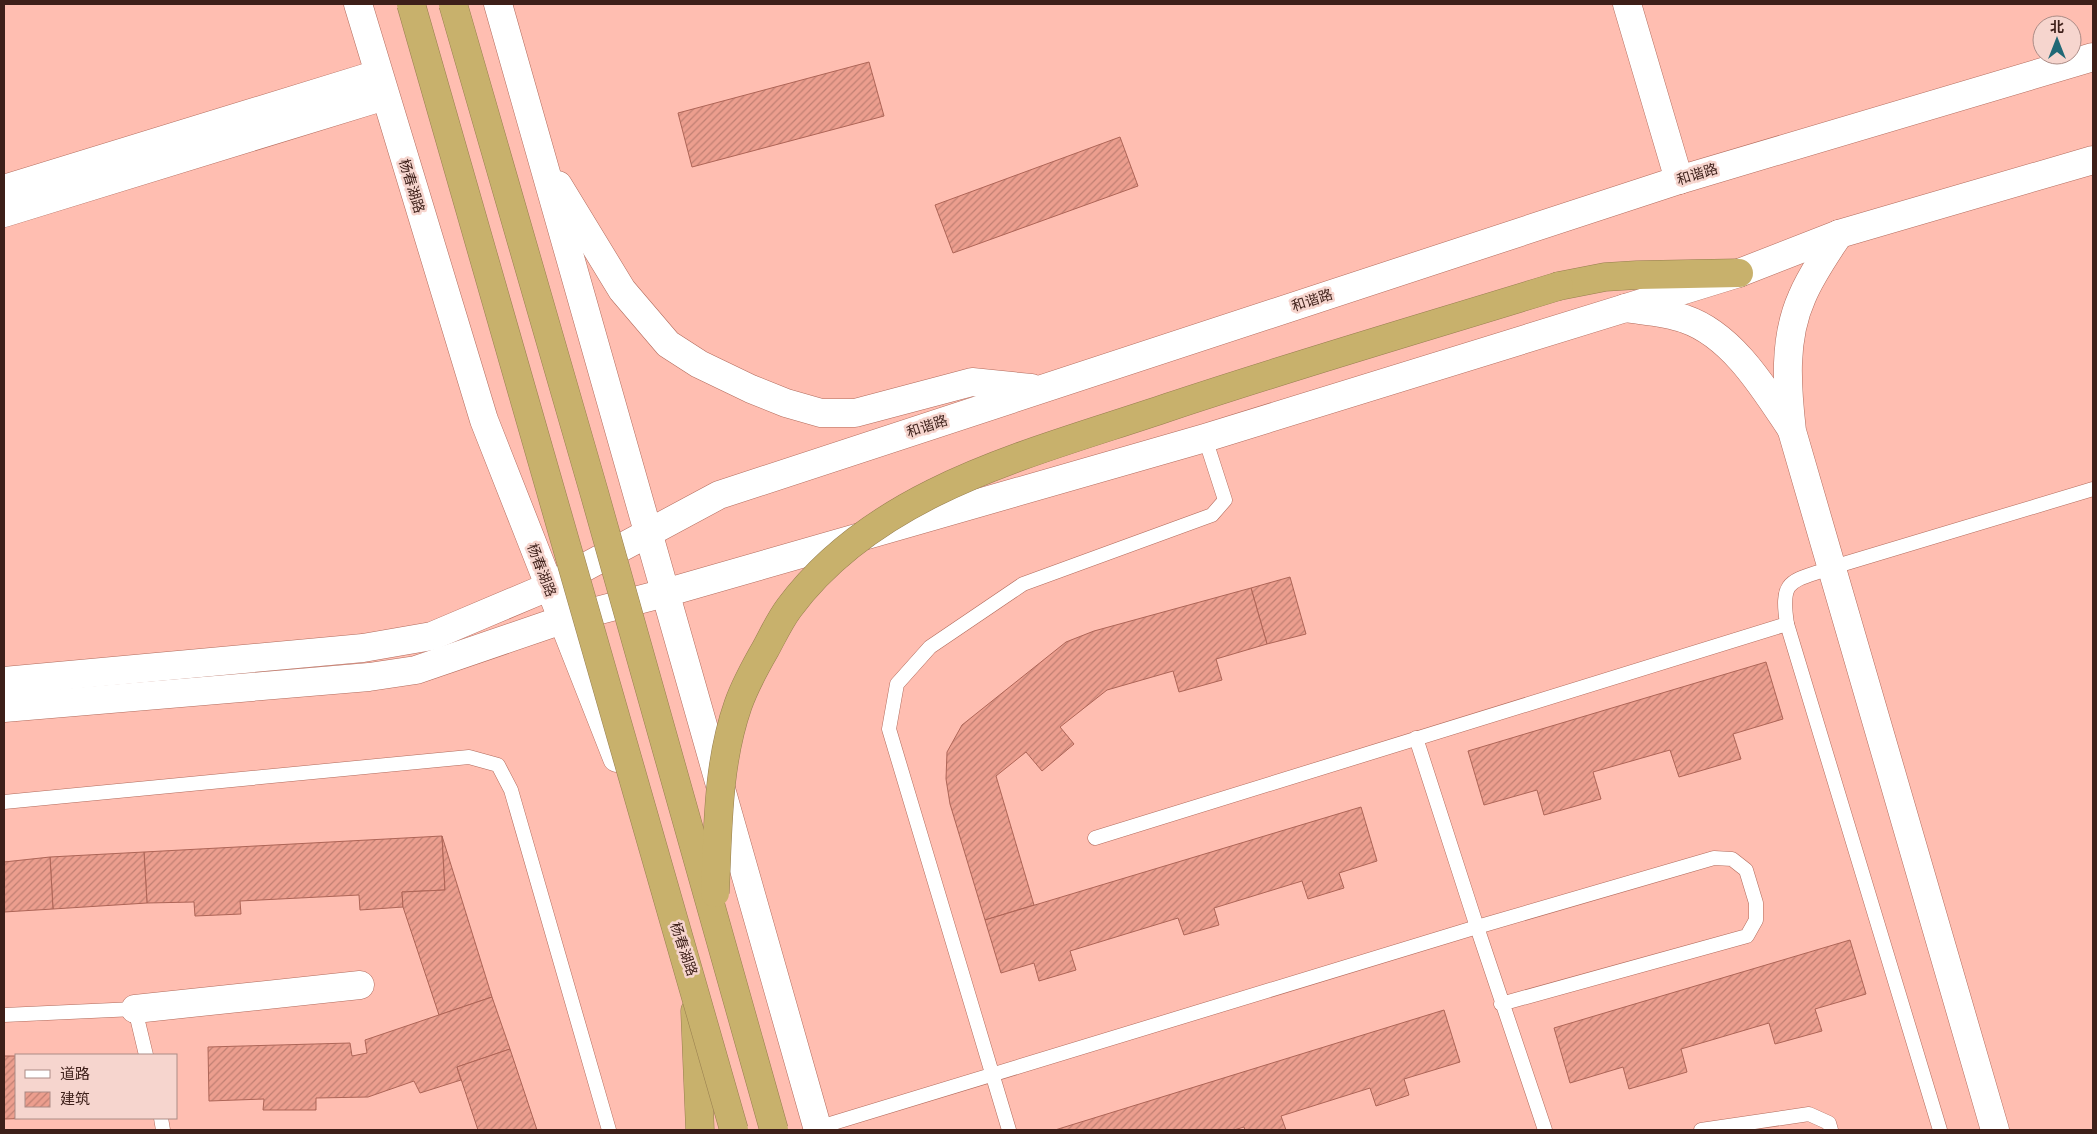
<svg xmlns="http://www.w3.org/2000/svg" width="2097" height="1134" viewBox="0 0 2097 1134" font-family="Quicksand,'Noto Sans SC',sans-serif">
  <style>
    .building { fill: url(#building-hatch); stroke: #ae6557 }
    .lines { fill: none; stroke-linecap: round; stroke-linejoin: round }
    .lane-casing { stroke: #b26a5b; stroke-width: 15 }
    .street-casing { stroke: #b26a5b; stroke-width: 29 }
    .secondary-casing { stroke: #b26a5b; stroke-width: 29 }
    .highway-casing { stroke: #977e4f; stroke-width: 29 }
    .lane { stroke: #fff; stroke-width: 14 }
    .street { stroke: #fff; stroke-width: 28 }
    .secondary { stroke: #fff; stroke-width: 28 }
    .highway { stroke: #c8b16c; stroke-width: 28 }
    .highway-bridge-casing { stroke: #977e4f; stroke-width: 29; stroke-linecap: butt }
    .highway-bridge { stroke: #c8b16c; stroke-width: 28 }
    .labels { text-anchor: middle; stroke-width: 5; stroke-linejoin: round; paint-order: stroke }
    .street-label { font-size: 14px; fill: #3d1f19; stroke: #f6d5ce }
  </style>
  <defs>
    <pattern id="building-hatch" width="6" height="6" patternUnits="userSpaceOnUse" patternTransform="scale(1.25)"><rect width="6" height="6" fill="#ec9e8e"/><path d="M-1 1l2-2M0 6l6-6M5 7l2-2" fill="none" stroke="#c08073"/></pattern>
  </defs>
  <rect width="100%" height="100%" fill="#ffbeb1"/>
  <!-- building -->
  <g class="building">
    <polygon points="869,62 884,116 692,167 678,113"/>
    <polygon points="1120,137 1138,186 953,253 935,205"/>
    <polygon points="1290,577 1306,634 1267,644 1251,588"/>
    <polygon points="1251,588 1267,644 1216,659 1222,680 1179,692 1173,671 1107,690 1060,727 1074,744 1042,771 1026,752 996,776 1034,905 985,920 950,804 946,779 947,752 962,725 1066,642 1094,631"/>
    <polygon points="1766,662 1783,719 1733,734 1741,759 1679,777 1670,750 1593,772 1601,799 1544,815 1537,790 1484,805 1468,751"/>
    <polygon points="1361,807 1377,861 1339,873 1344,888 1308,899 1302,881 1214,908 1219,925 1184,935 1178,918 1070,951 1076,970 1039,981 1034,963 1001,973 985,920"/>
    <polygon points="442,836 445,890 402,892 403,907 360,910 359,895 240,901 241,914 195,916 194,902 147,903 144,852"/>
    <polygon points="442,836 492,997 439,1015 403,907 402,892 445,890"/>
    <polygon points="144,852 147,903 53,909 50,857"/>
    <polygon points="50,857 53,909 4,912 4,862"/>
    <polygon points="1850,940 1866,994 1815,1009 1822,1031 1775,1044 1769,1023 1681,1049 1687,1072 1629,1089 1623,1067 1570,1083 1554,1028"/>
    <polygon points="492,997 510,1049 457,1067 461,1080 420,1093 414,1081 368,1097 316,1098 316,1110 263,1110 264,1099 209,1101 208,1047 350,1043 352,1056 367,1053 365,1040"/>
    <polygon points="1444,1010 1460,1062 1404,1079 1409,1095 1376,1106 1370,1088 1281,1116 1286,1130 1245,1130 1244,1127 1234,1130 1055,1130"/>
    <polygon points="510,1049 537,1130 478,1130 457,1067"/>
    <polygon points="4,1056 16,1056 16,1118 38,1118 4,1119"/>
  </g>
  <g class="lines">
    <defs>
      <g id="lane">
        <polyline points="4,802 469,757 498,765 511,790 609,1130"/>
        <polyline points="1095,838 1787,624"/>
        <polyline points="1501,1004 1747,936 1756,920 1756,903 1746,870 1732,859 1714,858 1477,927 1545,1130"/>
        <polyline points="4,1015 135,1009 146,1055"/>
        <polyline points="161,1118 163,1130"/>
        <polyline points="817,1128 1477,927 1416,738"/>
        <polyline points="1009,1130 889,729 897,684 930,647 1023,584 1212,515 1225,500 1205,438"/>
        <polyline points="1701,1130 1809,1114 1829,1123 1831,1130"/>
        <path d="M1940,1130l-153,-506c-7,-46 4,-42 43,-56l263,-79"/>
      </g>
      <g id="street">
        <polyline points="1627,4 1679,180"/>
        <polyline points="4,189 378,74"/>
        <polyline points="4,213 385,96"/>
        <path d="M1839,234c-13,20 -28,41 -37,63 -19,42 -15,90 -10,134l203,699"/>
        <path d="M1625,308c20,3 41,4 60,11 47,16 79,69 105,108"/>
        <polyline points="4,681 363,648 432,636 548,587"/>
        <polyline points="4,708 369,677 416,670 562,620"/>
        <polyline points="135,1009 360,985"/>
      </g>
      <g id="secondary">
        <polyline points="358,4 484,420 617,758"/>
        <polyline points="498,4 818,1130"/>
        <polyline points="558,185 622,290 668,344 699,364 751,389 786,403 821,413 855,413 972,382 1031,388"/>
        <polyline points="548,587 719,495 1679,180 2093,57"/>
        <polyline points="562,620 665,593 1205,438 1739,273 1839,234 2093,160"/>
      </g>
      <g id="highway">
        <polyline points="1559,286 1605,277 1637,275 1739,273"/>
        <polyline points="695,1011 700,1130"/>
      </g>
    </defs>
    <!-- lane casing -->
    <use href="#lane" class="lane-casing"/>
    <!-- street casing -->
    <use href="#street" class="street-casing"/>
    <!-- secondary casing -->
    <use href="#secondary" class="secondary-casing"/>
    <!-- highway casing -->
    <use href="#highway" class="highway-casing"/>
    <!-- lane -->
    <use href="#lane" class="lane"/>
    <!-- street -->
    <use href="#street" class="street"/>
    <!-- secondary -->
    <use href="#secondary" class="secondary"/>
    <!-- highway -->
    <use href="#highway" class="highway"/>
    <defs>
      <g id="highway-bridge">
        <polyline points="411,4 734,1130"/>
        <polyline points="453,4 594,492 774,1130"/>
        <path d="M715,893c3,-62 2,-128 23,-188 7,-20 17,-38 28,-57 7,-13 14,-28 23,-40 89,-120 245,-155 380,-201 129,-43 260,-81 390,-121"/>
      </g>
    </defs>
    <!-- highway-bridge casing -->
    <use href="#highway-bridge" class="highway-bridge-casing"/>
    <!-- highway-bridge -->
    <use href="#highway-bridge" class="highway-bridge"/>
  </g>
  <g class="labels">
    <!-- street labels -->
    <g class="street-label">
      <text transform="translate(1697 174) rotate(-17)" y="5">和谐路</text>
      <text transform="translate(412 186) rotate(73)" y="5">杨春湖路</text>
      <text transform="translate(1312 300) rotate(-18)" y="5">和谐路</text>
      <text transform="translate(927 426) rotate(-18)" y="5">和谐路</text>
      <text transform="translate(542 570) rotate(69)" y="5">杨春湖路</text>
      <text transform="translate(684 949) rotate(71)" y="5">杨春湖路</text>
    </g>
  </g>
  <!-- border -->
  <rect width="2097" height="1134" fill="none" stroke="#3d1f19" stroke-width="10"/>
  <!-- legend -->
  <rect x="15" y="1054" width="162" height="65" fill="#f6d5ce" stroke="#ac8c86"/>
  <rect x="25" y="1070" width="25" height="8" fill="#ffffff" stroke="#ac8c86"/>
  <text x="60" y="1079" font-size="15" fill="#3d1f19">道路</text>
  <rect x="25" y="1092" width="25" height="15" fill="url(#building-hatch)" stroke="#ac8c86"/>
  <text x="60" y="1104" font-size="15" fill="#3d1f19">建筑</text>
  <!-- north arrow -->
  <g transform="translate(2057 40)"><circle r="24" fill="#f6d5ce" stroke="#ac8c86"/>
  <path d="M0-4L9 19L0 12L-9 19Z" fill="#216976"/>
  <text y="-8" font-size="14" font-weight="bold" text-anchor="middle" fill="#3d1f19">北</text>
  </g>
</svg>
